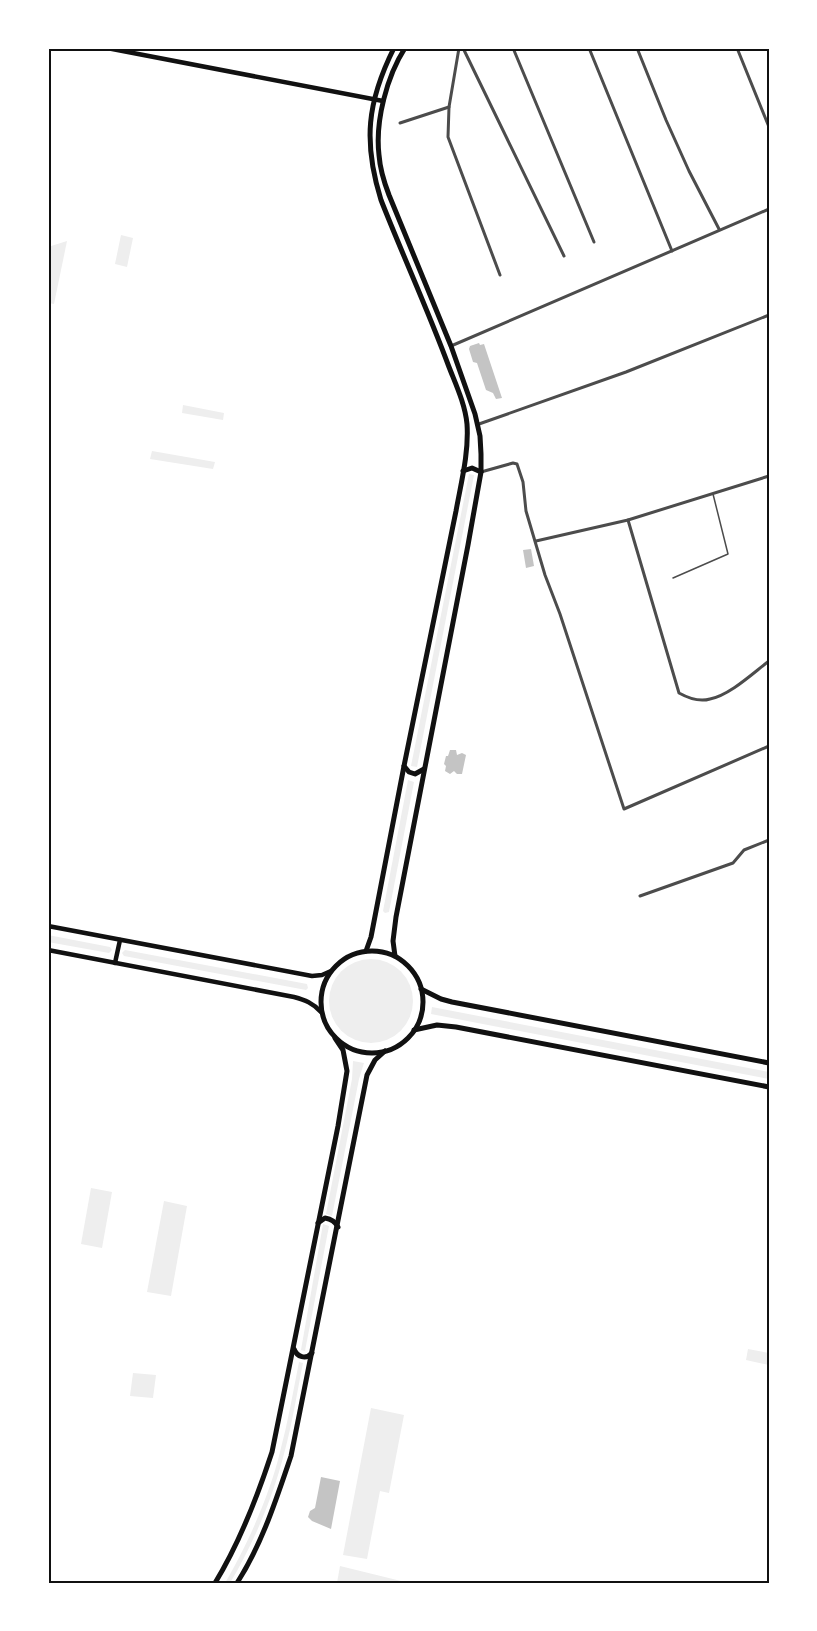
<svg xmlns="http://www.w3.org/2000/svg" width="817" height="1631" viewBox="0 0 817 1631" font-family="Barlow,sans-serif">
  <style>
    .green { fill: #eee }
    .building { fill: #c4c4c4 }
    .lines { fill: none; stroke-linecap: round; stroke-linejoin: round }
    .service { stroke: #4c4c4c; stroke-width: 1.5 }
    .minor { stroke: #4c4c4c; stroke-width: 3 }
    .secondary { stroke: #111; stroke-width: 4.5 }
    .primary { stroke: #111; stroke-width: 5 }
    .neatline { fill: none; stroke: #111; stroke-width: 2 }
  </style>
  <rect width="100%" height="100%" fill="#fff"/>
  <!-- green -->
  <g class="green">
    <polygon points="121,235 133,238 127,267 115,264"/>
    <polygon points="67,241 54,304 48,303 48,247"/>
    <polygon points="183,405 224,413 223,420 182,413"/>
    <polygon points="152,451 215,462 213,469 150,459"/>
    <polygon points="469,474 474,475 417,767 411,766"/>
    <polygon points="408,780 414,782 389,912 385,913 383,911"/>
    <polygon points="48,935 110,947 112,950 109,953 48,942"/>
    <polygon points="125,950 307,984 308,988 306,990 124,956 122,953"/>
    <circle cx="371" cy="1001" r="42"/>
    <polygon points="432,1007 769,1072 769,1079 431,1014"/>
    <polygon points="353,1061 364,1063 359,1079 332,1216 326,1214 352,1079"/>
    <polygon points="91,1188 112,1192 102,1248 81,1244"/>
    <polygon points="164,1201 187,1206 171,1296 147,1292"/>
    <polygon points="323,1224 329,1226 305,1351 301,1350"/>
    <polygon points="748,1349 769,1353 769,1365 746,1360"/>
    <path d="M299,1362l4,1c-6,30 -11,62 -19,91 -11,43 -31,91 -54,129h-5c22,-37 45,-89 55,-131 8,-30 13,-60 19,-90z"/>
    <polygon points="133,1373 156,1375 153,1398 130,1396"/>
    <polygon points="371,1408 404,1415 389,1493 380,1491 367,1559 343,1555"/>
    <polygon points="340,1566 401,1581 401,1583 337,1583"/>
  </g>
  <!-- building -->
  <g class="building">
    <polygon points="479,343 480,345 484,344 502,398 496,399 493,393 486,390 477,363 473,362 469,349 470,346"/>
    <polygon points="531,549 534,566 526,568 523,550"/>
    <polygon points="450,750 456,750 457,755 462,753 466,755 462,774 457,774 454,771 450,774 445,771 446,766 444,764 446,756 448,756"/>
    <polygon points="321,1477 340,1481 331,1529 312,1521 308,1517 310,1511 315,1508"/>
  </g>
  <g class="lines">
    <!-- service -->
    <polyline class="service" points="673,578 728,554 713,494"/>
    <!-- minor -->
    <g class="minor">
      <polyline points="459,48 449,107 448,137 500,275"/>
      <polyline points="463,48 564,256"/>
      <polyline points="513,48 594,242"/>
      <polyline points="589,48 672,251"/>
      <polyline points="637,48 666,120 689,171 719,229"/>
      <polyline points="737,48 769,127"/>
      <polyline points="400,123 449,107"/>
      <polyline points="451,346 769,209"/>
      <polyline points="479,424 626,372 769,315"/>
      <polyline points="481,472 513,463 517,464 523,482 526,511 545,575 560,614 624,809 769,746"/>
      <path d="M628,520l51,173c9,5 21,9 31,6 20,-4 43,-26 59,-38"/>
      <polyline points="536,541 628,520 769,476"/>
      <polyline points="640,896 733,863 744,850 769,840"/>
    </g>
    <!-- secondary -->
    <g class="secondary">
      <polyline points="107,48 383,101"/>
      <polyline points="48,926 312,976 322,975 331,971"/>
      <path d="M48,950l246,47c11,3 19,6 27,15"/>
      <polyline points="115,963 120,940"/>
    </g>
    <!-- primary -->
    <g class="primary">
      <polyline points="463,471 472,468 481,472"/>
      <polyline points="404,766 409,772 415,774 424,769"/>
      <path d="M366,951l5,-14 33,-171 52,-255c5,-28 13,-58 11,-87 -2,-20 -11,-39 -18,-57 -21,-57 -46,-111 -68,-167 -18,-58 -14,-98 13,-152"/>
      <circle cx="372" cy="1002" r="51"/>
      <path d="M395,956l-2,-15 3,-24 72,-372 13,-73v-18l-1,-18 -5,-22 -24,-68 -62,-151c-5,-13 -9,-26 -10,-40 -4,-34 8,-79 26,-107"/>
      <polyline points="421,989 441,999 452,1002 769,1063"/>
      <polyline points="414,1030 437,1025 456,1027 769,1087"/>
      <path d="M318,1223l7,-5c6,1 10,3 13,9"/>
      <path d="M294,1349c3,8 12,11 18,4"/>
      <path d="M215,1583c25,-41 42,-85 57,-131l66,-326 9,-55 -4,-21 -8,-12"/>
      <path d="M237,1583c25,-39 39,-83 54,-127l76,-381 8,-15 10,-9"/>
    </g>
  </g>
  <!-- border -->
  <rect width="817" height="1631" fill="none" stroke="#ffffff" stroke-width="99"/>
  <rect x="50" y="50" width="718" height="1532" class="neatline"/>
</svg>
